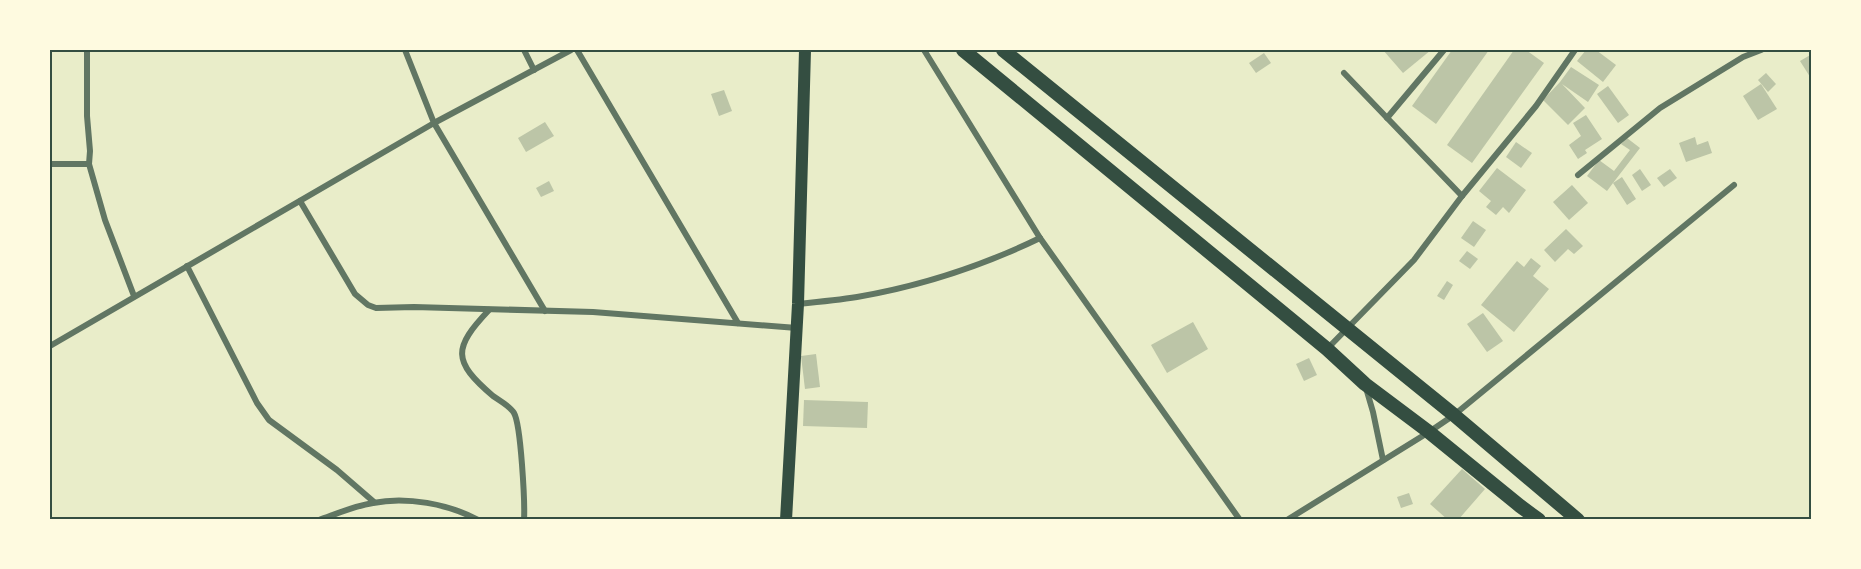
<svg xmlns="http://www.w3.org/2000/svg" width="1861" height="569" viewBox="0 0 1861 569" font-family="Montserrat,sans-serif">
  <style>
    .building { fill: #bcc5a7 }
    .lines { fill: none; stroke-linecap: round; stroke-linejoin: round }
    .minor { stroke: #617663; stroke-width: 6 }
    .secondary { stroke: #344e41; stroke-width: 12 }
    .primary { stroke: #344e41; stroke-width: 14 }
    .neatline { fill: none; stroke: #344e41; stroke-width: 2 }
  </style>
  <rect width="100%" height="100%" fill="#e9edc9"/>
  <!-- building -->
  <g class="building">
    <polygon points="1383,50 1431,50 1403,73"/>
    <polygon points="1452,50 1489,50 1436,124 1412,106"/>
    <polygon points="1514,50 1526,50 1544,63 1472,163 1447,145"/>
    <polygon points="1586,50 1596,50 1616,65 1603,82 1577,61"/>
    <polygon points="1264,53 1271,63 1256,73 1249,63"/>
    <polygon points="1812,54 1812,80 1800,61"/>
    <polygon points="1571,67 1599,85 1588,102 1562,84 1585,108 1568,125 1543,100 1560,82"/>
    <polygon points="1766,73 1776,84 1768,92 1758,80"/>
    <polygon points="1761,84 1777,109 1758,120 1743,96"/>
    <polygon points="1608,86 1629,115 1618,123 1597,94"/>
    <polygon points="724,90 732,111 719,116 711,94"/>
    <polygon points="1586,115 1602,139 1585,150 1587,153 1578,159 1569,145 1581,136 1573,123"/>
    <polygon points="545,122 554,136 526,152 518,138"/>
    <polygon points="1695,137 1697,145 1708,141 1712,153 1686,162 1679,143"/>
    <polygon points="1627,138 1640,148 1613,183 1622,177 1636,199 1627,205 1613,183 1607,191 1587,176 1599,160 1614,171 1630,150 1621,144"/>
    <polygon points="1516,142 1532,153 1521,168 1506,157"/>
    <polygon points="1497,168 1526,190 1509,213 1503,207 1496,215 1486,207 1491,201 1479,191"/>
    <polygon points="1640,169 1651,185 1642,191 1632,175"/>
    <polygon points="1670,169 1677,178 1664,187 1657,178"/>
    <polygon points="549,181 554,191 541,197 536,188"/>
    <polygon points="1572,185 1588,203 1569,220 1553,202"/>
    <polygon points="1473,221 1486,230 1474,247 1461,238"/>
    <polygon points="1566,229 1583,246 1574,254 1568,249 1555,262 1544,250"/>
    <polygon points="1467,251 1478,259 1470,269 1459,261"/>
    <polygon points="1531,258 1541,266 1533,276 1549,289 1514,332 1481,305 1517,261 1524,267"/>
    <polygon points="1447,281 1453,285 1444,300 1437,296"/>
    <polygon points="1483,313 1503,341 1487,352 1467,324"/>
    <polygon points="1193,322 1208,349 1167,373 1151,345"/>
    <polygon points="816,354 820,387 805,389 801,356"/>
    <polygon points="1309,358 1317,375 1304,381 1296,364"/>
    <polygon points="804,400 868,402 867,428 803,426"/>
    <polygon points="1462,469 1485,489 1458,520 1448,520 1430,504"/>
    <polygon points="1409,493 1413,504 1401,508 1397,497"/>
  </g>
  <g class="lines">
    <!-- minor -->
    <g class="minor">
      <polyline points="87,50 87,116 90,151 89,164 105,220 134,296"/>
      <polyline points="405,50 434,123 545,311"/>
      <polyline points="524,50 534,70"/>
      <polyline points="577,50 738,323"/>
      <polyline points="924,50 1040,238 1240,520"/>
      <polyline points="1344,73 1462,196"/>
      <polyline points="1387,118 1444,50"/>
      <polyline points="50,164 89,164"/>
      <polyline points="1578,175 1660,108 1743,57 1761,50"/>
      <polyline points="300,201 355,294 368,305 376,308 414,307 593,312 797,328"/>
      <polyline points="187,266 257,403 269,420 337,470 374,502"/>
      <path d="M798,304c20,-2 40,-4 59,-7 64,-11 125,-31 183,-59"/>
      <path d="M489,310c-36,38 -37,51 4,86 7,5 17,10 21,17 7,12 11,90 10,107"/>
      <polyline points="50,346 434,123 571,50"/>
      <polyline points="1327,349 1414,260 1462,196 1536,106 1575,50"/>
      <polyline points="1366,388 1373,412 1383,460"/>
      <path d="M319,520c17,-6 35,-14 54,-17 33,-7 76,1 105,17"/>
      <polyline points="1287,520 1429,432 1454,415 1734,185"/>
    </g>
    <!-- secondary -->
    <polyline class="secondary" points="786,520 798,304 805,50"/>
    <!-- primary -->
    <g class="primary">
      <polyline points="963,50 1327,349 1365,384 1429,432 1520,506 1539,520"/>
      <polyline points="1003,50 1454,415 1578,520"/>
    </g>
  </g>
  <!-- border -->
  <rect width="1861" height="569" fill="none" stroke="#fefae0" stroke-width="102"/>
  <rect x="51" y="51" width="1759" height="467" class="neatline"/>
</svg>
